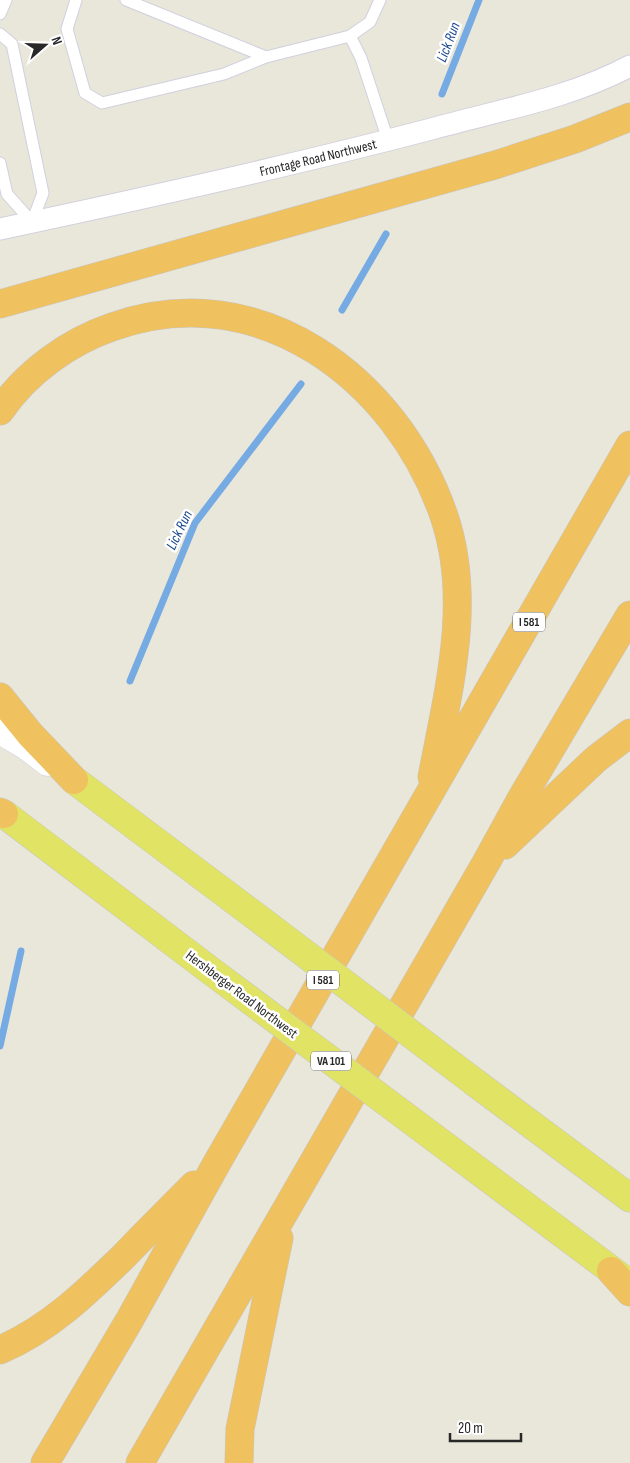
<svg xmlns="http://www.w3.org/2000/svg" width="630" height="1463" viewBox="0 0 630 1463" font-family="'Sofia Sans Condensed',sans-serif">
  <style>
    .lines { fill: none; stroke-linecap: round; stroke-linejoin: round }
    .stream { stroke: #75aae3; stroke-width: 7 }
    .lane-casing { stroke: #d1d0df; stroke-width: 13 }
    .street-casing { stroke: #d1d0df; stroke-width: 23 }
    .secondary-casing { stroke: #d1d0df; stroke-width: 29 }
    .primary-casing { stroke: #c7c7c7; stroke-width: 29 }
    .highway-casing { stroke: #c7c7c7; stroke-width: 29 }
    .lane { stroke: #fff; stroke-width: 11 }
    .street { stroke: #fff; stroke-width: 21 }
    .secondary { stroke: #fff; stroke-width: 28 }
    .primary { stroke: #e1e365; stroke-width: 28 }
    .highway { stroke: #efc15f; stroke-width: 28 }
    .primary-bridge-casing { stroke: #c7c7c7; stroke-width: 29; stroke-linecap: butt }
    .primary-bridge { stroke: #e1e365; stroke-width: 28 }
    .labels { text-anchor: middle; stroke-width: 5; stroke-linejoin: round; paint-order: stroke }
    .shield { fill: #fff; stroke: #686868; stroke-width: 1 }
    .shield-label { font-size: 12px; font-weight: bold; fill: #282828 }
    .street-label { font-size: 14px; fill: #282828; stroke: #fff }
    .water-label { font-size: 15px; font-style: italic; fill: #18478b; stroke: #fff }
  </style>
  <rect width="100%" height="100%" fill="#e9e6da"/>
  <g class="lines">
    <!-- stream -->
    <g class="stream">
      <polyline points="442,94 479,0"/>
      <polyline points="342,310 386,234"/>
      <polyline points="130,681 195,523 301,384"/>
      <polyline points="0,1046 21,951"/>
    </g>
    <defs>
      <g id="lane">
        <polyline points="76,0 67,29 85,93 102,103 224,74 266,57 350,36 370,22 380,0"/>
        <polyline points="126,0 266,57"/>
        <polyline points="0,14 6,0"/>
        <polyline points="0,34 12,44 43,193 32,222 7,194 0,163"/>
        <polyline points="350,36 361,58 388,140"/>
      </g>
      <g id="street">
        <path id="s1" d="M0,229c146,-31 291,-63 435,-101 65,-18 135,-30 195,-62"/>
      </g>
      <polyline id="secondary" points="0,730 27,746 48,762"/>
      <g id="primary">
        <polyline points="74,780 254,915"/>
        <polyline points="4,814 211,971"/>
        <polyline points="477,1084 630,1198"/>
        <polyline points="452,1151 630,1284"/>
      </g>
      <g id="highway">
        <polyline points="0,304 495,165 575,139 630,117"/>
        <path d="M0,411c26,-38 68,-69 112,-84 147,-53 285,52 332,189 29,85 4,176 -12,261"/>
        <polyline points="0,697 30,734 74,780"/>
        <polyline points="0,812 4,814"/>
        <polyline points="505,845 596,759 630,733"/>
        <polyline points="611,1271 630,1292"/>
        <path d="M0,1350c49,-21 86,-57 124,-94 23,-24 46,-47 70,-71"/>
        <polyline points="45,1463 129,1321 218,1161 630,445"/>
        <polyline points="140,1463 487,861 521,799 630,615"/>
        <polyline points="239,1463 240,1429 279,1238"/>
      </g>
    </defs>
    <!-- lane casing -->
    <use href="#lane" class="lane-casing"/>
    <!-- street casing -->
    <use href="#street" class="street-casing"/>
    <!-- secondary casing -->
    <use href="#secondary" class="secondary-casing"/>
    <!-- primary casing -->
    <use href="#primary" class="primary-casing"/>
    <!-- highway casing -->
    <use href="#highway" class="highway-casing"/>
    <!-- lane -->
    <use href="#lane" class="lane"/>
    <!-- street -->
    <use href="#street" class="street"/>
    <!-- secondary -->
    <use href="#secondary" class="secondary"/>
    <!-- primary -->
    <use href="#primary" class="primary"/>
    <!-- highway -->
    <use href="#highway" class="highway"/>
    <defs>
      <g id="primary-bridge">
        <polyline points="254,915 477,1084"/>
        <polyline points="211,971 452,1151"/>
      </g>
    </defs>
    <!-- primary-bridge casing -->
    <use href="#primary-bridge" class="primary-bridge-casing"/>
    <!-- primary-bridge -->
    <use href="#primary-bridge" class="primary-bridge"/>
  </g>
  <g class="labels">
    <!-- shield labels -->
    <g class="shield">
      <rect x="513" y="612.5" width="32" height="19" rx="4"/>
      <rect x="307" y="970.5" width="32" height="19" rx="4"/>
      <rect x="311" y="1051.5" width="40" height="19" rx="4"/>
    </g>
    <g class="shield-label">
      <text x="529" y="626">I 581</text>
      <text x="323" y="984">I 581</text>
      <text x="331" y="1065">VA 101</text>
    </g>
    <!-- street labels -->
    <g class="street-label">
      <text dy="5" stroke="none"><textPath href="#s1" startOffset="326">Frontage Road Northwest</textPath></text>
      <text transform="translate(242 994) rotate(37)" y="5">Hershberger Road Northwest</text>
    </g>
    <!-- water labels -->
    <g class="water-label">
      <text transform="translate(448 42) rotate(-69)" y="5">Lick Run</text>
      <text transform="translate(179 530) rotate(-64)" y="5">Lick Run</text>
    </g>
  </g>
  <!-- north arrow -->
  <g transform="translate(45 45) rotate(70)" stroke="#ffffff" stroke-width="4" paint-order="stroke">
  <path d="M0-4L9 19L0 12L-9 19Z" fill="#282828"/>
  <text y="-8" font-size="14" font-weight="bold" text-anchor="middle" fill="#282828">N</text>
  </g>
  <!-- scale -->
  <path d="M450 1433v8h71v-8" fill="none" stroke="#282828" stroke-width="2.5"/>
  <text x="458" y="1433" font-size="15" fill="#282828" stroke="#ffffff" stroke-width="4" paint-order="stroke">20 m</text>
</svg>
